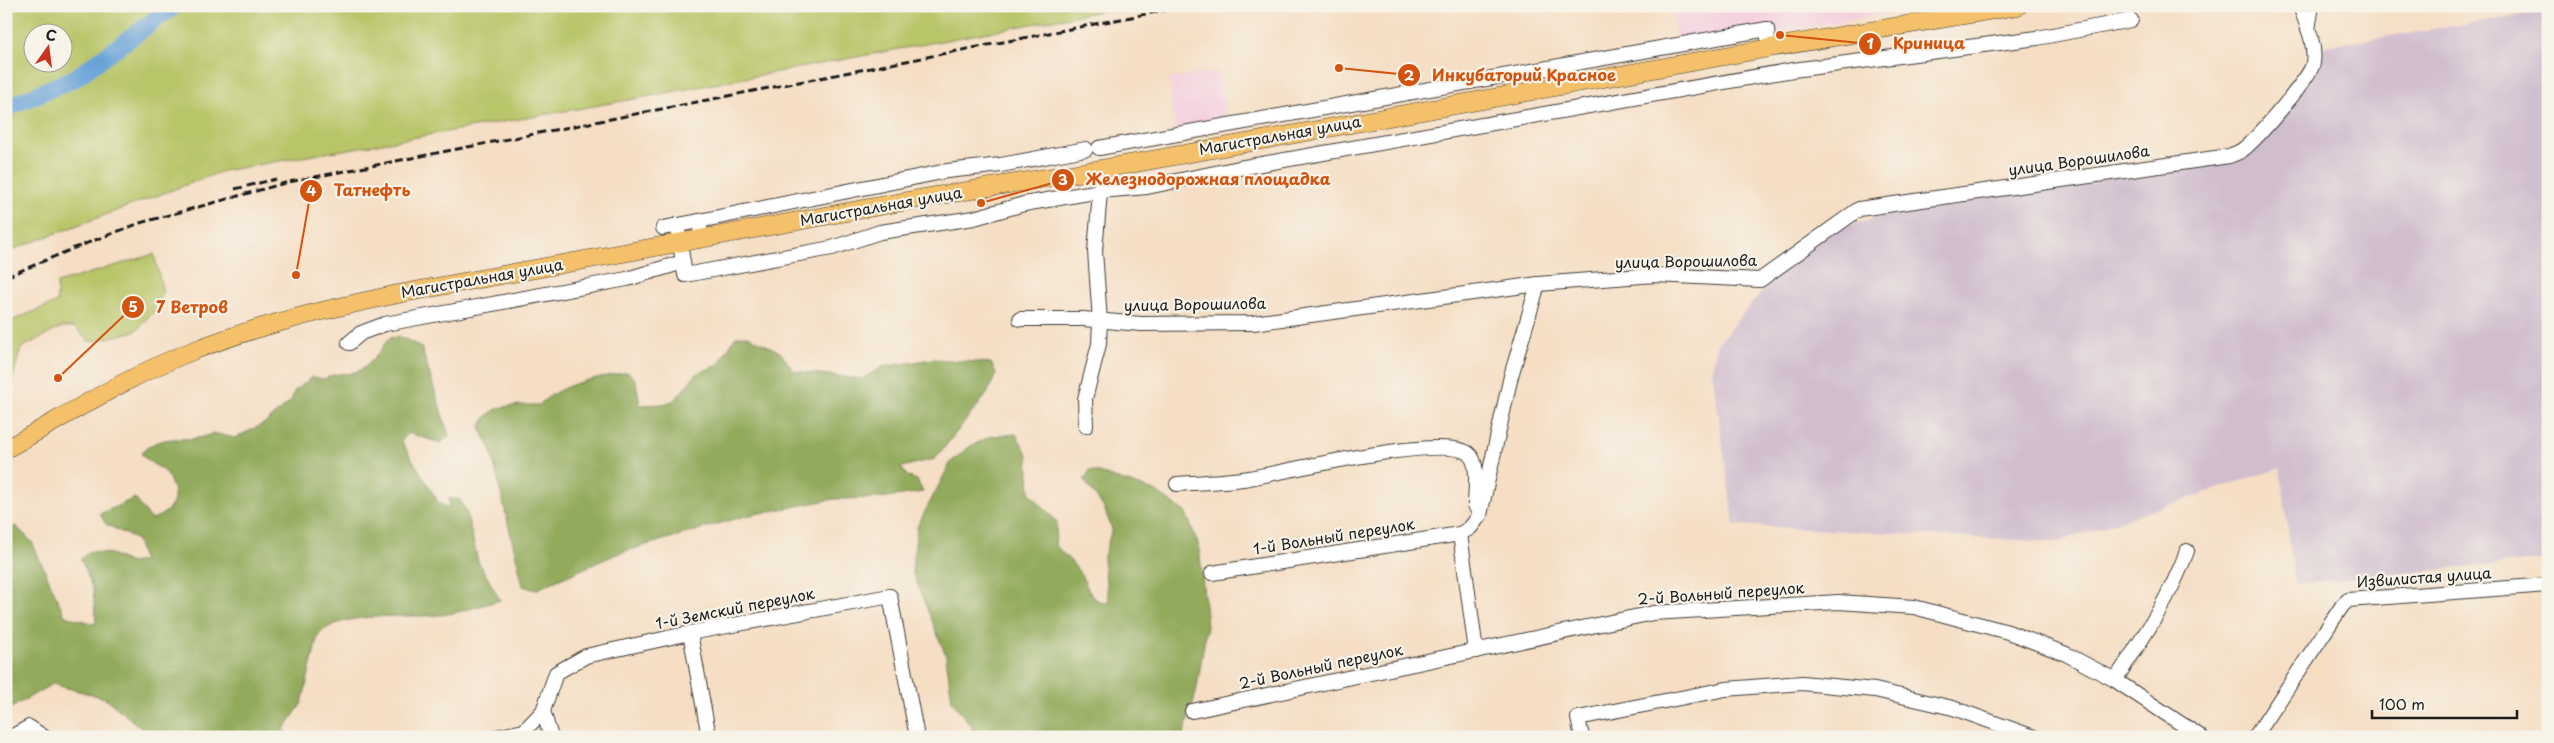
<svg xmlns="http://www.w3.org/2000/svg" width="2554" height="743" viewBox="0 0 2554 743" font-family="'Playpen Sans',sans-serif">
  <style>
    .built { fill: #f4cfde }
    .industrial { fill: #d0bdce }
    .green { fill: #b8c567; stroke: #6a7042; fill-rule: evenodd }
    .forest { fill: #92aa5c; stroke: #57633c }
    .lines { fill: none; stroke-linecap: round; stroke-linejoin: round }
    .river { stroke: #68a3d8; stroke-width: 18 }
    .minor-casing { stroke: #3d3935; stroke-width: 16 }
    .major-casing { stroke: #3d3935; stroke-width: 19 }
    .minor { stroke: #fff; stroke-width: 14 }
    .major { stroke: #f4c16a; stroke-width: 18 }
    .rail { stroke: #1c1c1c; stroke-width: 3; stroke-dasharray: 8 4; stroke-linecap: butt }
    .labels { text-anchor: middle; stroke-width: 4.5; stroke-linejoin: round; paint-order: stroke }
    .street-label { font-size: 15px; fill: #1c1c1c; stroke: #f7f3e8 }
    .leader { fill: none; stroke: #d4530e; stroke-width: 2 }
    .callout-dot { fill: #d4530e; stroke: #f7f3e8; stroke-width: 2 }
    .mark-label { font-size: 15px; text-anchor: middle; font-weight: bold; fill: #fff }
    .callout-label { font-size: 16px; text-anchor: middle; font-weight: bold; fill: #d4530e; stroke: #f7f3e8; stroke-width: 4.5; stroke-linejoin: round; paint-order: stroke }
  </style>
  <rect width="100%" height="100%" fill="#f7f3e8"/>
  <filter id="ink" filterUnits="userSpaceOnUse"><feTurbulence type="fractalNoise" baseFrequency=".02" numOctaves="2"/><feDisplacementMap in="SourceGraphic" scale="10" xChannelSelector="R" yChannelSelector="G"/><feConvolveMatrix kernelMatrix="1 2 1 2 8 2 1 2 1" color-interpolation-filters="sRGB"/></filter>
  <filter id="wash" filterUnits="userSpaceOnUse"><feTurbulence type="fractalNoise" baseFrequency=".0096" numOctaves="4" result="noise"/><feDisplacementMap in="SourceGraphic" scale="20" xChannelSelector="R" yChannelSelector="G"/><feGaussianBlur stdDeviation="1.12" result="paint"/><feColorMatrix in="noise" values="0 0 0 0 0 0 0 0 0 0 0 0 0 0 0 0 0 1.4 0 .05"/><feComposite in="paint" operator="in"/></filter>
  <g filter="url(#wash)">
    <rect width="100%" height="100%" fill="#f5dec4"/>
    <!-- built -->
    <g class="built">
      <polygon points="1671,6 1931,6 1678,49"/>
      <polygon points="1218,71 1228,121 1175,130 1169,79"/>
    </g>
    <!-- industrial -->
    <polygon class="industrial" points="2548,11 2548,559 2295,584 2280,468 2057,542 1734,525 1712,370 1717,344 1808,238 1925,202 1970,193 2245,156 2321,60 2319,47"/>
    <!-- green -->
    <g class="green">
      <path d="M6,6h1121l-493,93 -411,72 -217,81zM32,32h30v30h-30z"/>
      <polygon points="154,254 163,293 152,314 136,331 90,342 74,327 62,327 21,348 12,380 6,385 6,323 57,302 57,283"/>
    </g>
    <!-- forest -->
    <g class="forest">
      <path d="M736,336h12l32,16 14,19 68,8 21,-12 49,-8 59,4 5,11 -9,20 -52,65 -34,8 6,9 10,4 6,12 -43,6 -46,1 -89,17 -126,37 -84,37 -12,-4 -33,-139 -10,-19c10,-27 36,-22 59,-23 24,-23 57,-27 89,-33l8,9 4,24 23,-1 12,-4 21,-26 22,-9z"/>
      <path d="M401,337l20,10 28,89 -9,7 -31,-10 -8,8 38,62 10,5v-10l11,2 6,11 12,50 22,39c-17,5 -35,11 -52,14 -35,6 -104,-6 -130,21l-16,68 -18,26 5,8h-137l-47,-39 -53,-14 -46,27v-179l10,-6 16,16 33,74 31,8 -3,-34 -12,-31 9,-8 21,3 20,9 12,-2 -6,-21 -31,-16 -6,-10 35,-16 16,22c15,-7 29,-15 21,-34 -2,-4 -3,-11 -7,-14 -8,-7 -17,-9 -24,-19 26,-25 47,-6 72,-20l22,5 30,-15 26,-22 4,-11 18,-13 11,2c13,-8 18,-3 31,-7 14,-3 26,-23 34,-34z"/>
      <path d="M1016,434l12,21 2,38 27,29 -2,23c8,9 18,17 24,27 10,14 9,30 30,31l-6,-43 9,-31 -8,-21 -20,-28 6,-10 65,21 31,22 13,33 8,80 -11,67 -13,44h-211v-10l-20,-26 -6,-45 -34,-85 5,-44 34,-65 18,-15 22,-11z"/>
    </g>
    <g class="lines">
      <!-- river -->
      <polyline class="river" points="6,108 75,78 174,6"/>
    </g>
  </g>
  <g filter="url(#ink)">
    <g class="lines">
      <defs>
        <g id="minor">
          <polyline points="2308,29 2312,6"/>
          <polyline points="1099,148 1767,29 1769,48"/>
          <polyline points="677,225 683,262"/>
          <polyline points="663,228 699,221"/>
          <polyline points="702,239 699,221 947,171 1001,165 1086,149"/>
          <path d="M1020,319h63l58,5 112,-1 285,-39 117,-9 105,5 99,-71 370,-53c6,-2 12,-4 17,-9 12,-10 66,-71 67,-84 3,-19 -7,-40 -13,-57"/>
          <polyline points="349,343 361,333 385,324 627,279 683,262 685,275 832,248 880,232 974,218 1024,204 1100,191 1147,187 1239,168 1793,70 2037,38 2131,20"/>
          <polyline points="1086,426 1085,399 1099,344 1100,321 1095,251 1102,169"/>
          <path d="M1177,484c23,-2 48,-2 72,-6 37,-6 196,-45 220,-24 11,10 6,37 6,51l3,6"/>
          <polyline points="1212,573 1460,534"/>
          <polyline points="690,633 709,737"/>
          <polyline points="1476,651 1460,534 1470,528 1480,515 1511,376 1538,284"/>
          <path d="M2115,680c28,-42 55,-82 72,-129"/>
          <polyline points="1192,711 1653,613 1838,602 1914,607 2008,632 2066,654 2115,680 2201,737"/>
          <polyline points="11,737 29,727 44,737"/>
          <polyline points="496,737 524,731 543,711"/>
          <polyline points="551,737 543,711 556,673 586,656 690,633 890,596 917,737"/>
          <polyline points="1582,737 1578,718 1726,689 1802,683 1875,690 1953,708 2034,737"/>
          <polyline points="2255,737 2342,606 2348,600 2548,585"/>
        </g>
        <path id="major" d="M6,449c60,-33 120,-72 184,-97 68,-27 137,-43 208,-58l531,-97 173,-28 667,-121 249,-42"/>
      </defs>
      <!-- minor casing -->
      <use href="#minor" class="minor-casing"/>
      <!-- major casing -->
      <use href="#major" class="major-casing"/>
      <!-- minor -->
      <use href="#minor" class="minor"/>
      <!-- major -->
      <use href="#major" class="major"/>
      <!-- rail -->
      <g class="rail">
        <polyline points="235,189 276,179"/>
        <polyline points="6,277 77,247 140,223 289,182 1187,6"/>
      </g>
    </g>
  </g>
  <g class="labels">
    <!-- street labels -->
    <g class="street-label">
      <text transform="translate(1280 136) rotate(-10)" y="5">Магистральная улица</text>
      <text transform="translate(2079 161) rotate(-8)" y="5">улица Ворошилова</text>
      <text transform="translate(881 207) rotate(-10)" y="5">Магистральная улица</text>
      <text transform="translate(1686 262) rotate(-1)" y="5">улица Ворошилова</text>
      <text transform="translate(482 279) rotate(-10)" y="5">Магистральная улица</text>
      <text transform="translate(1195 305) rotate(-1)" y="5">улица Ворошилова</text>
      <text transform="translate(1334 537) rotate(-9)" y="5">1-й Вольный переулок</text>
      <text transform="translate(2424 578) rotate(-4)" y="5">Извилистая улица</text>
      <text transform="translate(1721 594) rotate(-4)" y="5">2-й Вольный переулок</text>
      <text transform="translate(735 609) rotate(-11)" y="5">1-й Земский переулок</text>
      <text transform="translate(1321 667) rotate(-12)" y="5">2-й Вольный переулок</text>
    </g>
  </g>
  <!-- callouts -->
  <path class="leader" d="M1780 35L1870 44M1339 68L1409 75M981 203L1063 180M296 275L311 191M58 378L133 307"/>
  <g class="callout-dot">
    <circle cx="1780" cy="35" r="5"/>
    <circle cx="1339" cy="68" r="5"/>
    <circle cx="981" cy="203" r="5"/>
    <circle cx="296" cy="275" r="5"/>
    <circle cx="58" cy="378" r="5"/>
    <circle cx="1870" cy="44" r="12"/>
    <circle cx="1409" cy="75" r="12"/>
    <circle cx="1063" cy="180" r="12"/>
    <circle cx="311" cy="191" r="12"/>
    <circle cx="133" cy="307" r="12"/>
  </g>
  <g class="mark-label">
    <text x="1870" y="49">1</text>
    <text x="1409" y="81">2</text>
    <text x="1063" y="185">3</text>
    <text x="311" y="196">4</text>
    <text x="133" y="312">5</text>
  </g>
  <g class="callout-label">
    <text x="1929" y="49">Криница</text>
    <text x="1524" y="81">Инкубаторий Красное</text>
    <text x="1208" y="185">Железнодорожная площадка</text>
    <text x="372" y="196">Татнефть</text>
    <text x="192" y="313">7 Ветров</text>
  </g>
  <!-- margin -->
  <rect width="2554" height="743" fill="none" stroke="#f7f3e8" stroke-width="25"/>
  <!-- north arrow -->
  <g transform="translate(48 48) rotate(14)"><circle r="24" fill="#f7f3e8" stroke="#9f9d96"/>
  <path d="M0-4L9 19L0 12L-9 19Z" fill="#c8321e"/>
  <text y="-8" font-size="14" font-weight="bold" text-anchor="middle" fill="#1c1c1c">С</text>
  </g>
  <!-- scale -->
  <path d="M2372 710v8h145v-8" fill="none" stroke="#1c1c1c" stroke-width="2.5"/>
  <text x="2379" y="710" font-size="15" fill="#1c1c1c" stroke="#f7f3e8" stroke-width="4" paint-order="stroke">100 m</text>
</svg>
